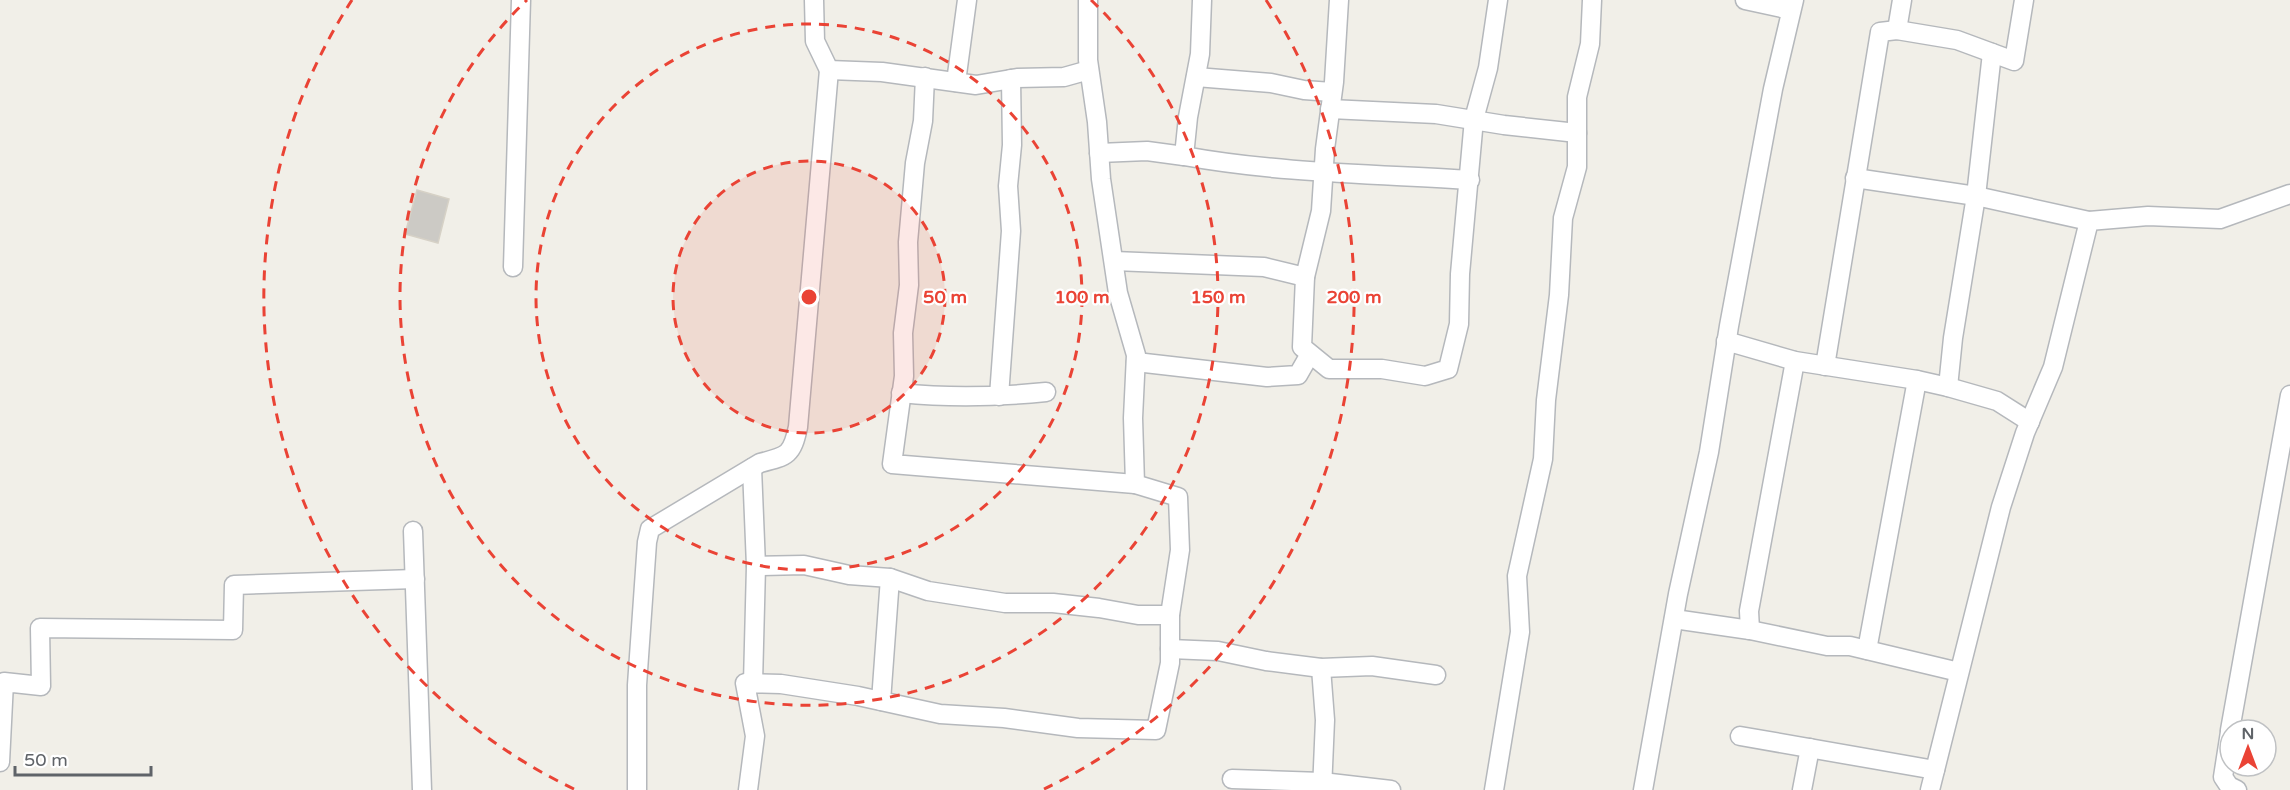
<svg xmlns="http://www.w3.org/2000/svg" width="2290" height="790" viewBox="0 0 2290 790" font-family="'Varela Round',sans-serif">
  <style>
    .building { fill: #cccac5; stroke: #d6d1c6; stroke-width: 1.5 }
    .lines { fill: none; stroke-linecap: round; stroke-linejoin: round }
    .street-casing { stroke: #b5b8bc; stroke-width: 21 }
    .street { stroke: #fff; stroke-width: 18 }
    .ring { fill: none; stroke: #ea4335; stroke-width: 3; stroke-dasharray: 10 8 }
    .centre { fill: #ea4335; stroke: #fff; stroke-width: 3 }
    .ring-label { font-size: 18px; text-anchor: middle; font-weight: bold; fill: #ea4335; stroke: #fff; stroke-width: 4.5; stroke-linejoin: round; paint-order: stroke }
  </style>
  <rect width="100%" height="100%" fill="#f1efe8"/>
  <!-- building -->
  <polygon class="building" points="417,190 449,199 438,243 405,234"/>
  <g class="lines">
    <defs>
      <g id="street">
        <polyline points="814,0 815,41 829,70 882,72 976,85 1017,78 1064,77 1089,70"/>
        <path d="M1202,0l-2,54 -12,63 -4,39c94,17 190,18 286,24"/>
        <polyline points="1339,0 1334,82 1325,149 1321,211 1305,277 1302,347 1329,369 1382,369 1425,376 1448,369 1459,324 1460,274 1474,119 1488,68 1498,0"/>
        <polyline points="1745,0 1791,10"/>
        <polyline points="1902,0 1897,30 1957,40 2014,61 2024,0"/>
        <polyline points="925,77 923,121 915,163 908,242 909,285 903,333 904,376 892,464 1135,484"/>
        <polyline points="1196,77 1271,83 1304,90 1332,92"/>
        <polyline points="956,82 967,0"/>
        <polyline points="1330,109 1436,114 1504,125 1577,133"/>
        <polyline points="1099,153 1147,151 1184,156"/>
        <polyline points="1855,178 1976,196 2089,221"/>
        <polyline points="1114,261 1264,267 1305,277"/>
        <polyline points="513,267 521,0"/>
        <polyline points="1726,341 1795,361 1917,380 1948,387 1953,338 1976,196 1992,53"/>
        <polyline points="1136,362 1267,377 1298,375 1310,354"/>
        <polyline points="1825,366 1880,32 1897,30"/>
        <polyline points="1948,387 1997,401 2030,422"/>
        <path d="M901,393c48,5 96,4 145,-1"/>
        <polyline points="999,396 1011,231 1008,186 1012,145 1011,79"/>
        <polyline points="752,468 756,566 753,683"/>
        <polyline points="413,531 422,790"/>
        <polyline points="756,566 804,565 849,575 890,578 928,591 1005,603 1053,603 1099,608 1138,615 1170,615"/>
        <polyline points="1674,619 1750,630 1827,646 1850,646 1959,672"/>
        <polyline points="1750,630 1749,611 1795,361"/>
        <polyline points="1170,649 1218,651 1266,661 1321,668 1372,666 1436,675"/>
        <polyline points="1867,650 1917,380"/>
        <polyline points="1321,668 1325,720 1322,790"/>
        <polyline points="881,701 890,578"/>
        <polyline points="2230,730 2290,395"/>
        <polyline points="2230,732 2223,777 2229,786 2237,790"/>
        <polyline points="1740,736 1935,770"/>
        <polyline points="0,762 4,682 41,686 40,628 233,630 234,585 415,579"/>
        <polyline points="1232,779 1322,782 1391,790"/>
        <path d="M637,790v-105l10,-143 3,-13 110,-66c28,-7 32,-8 38,-36l31,-357"/>
        <polyline points="748,790 755,736 745,683 781,684 858,696 940,714 1004,718 1078,728 1156,730 1170,663 1170,615 1180,550 1178,497 1135,484 1133,418 1136,355 1118,293 1101,179 1097,122 1088,60 1088,0"/>
        <polyline points="1494,790 1520,632 1517,576 1543,459 1546,400 1559,295 1563,218 1577,167 1577,97 1590,44 1592,0"/>
        <polyline points="1643,790 1678,594 1709,452 1729,326 1773,89 1794,0"/>
        <polyline points="1802,790 1810,748"/>
        <polyline points="1930,790 2001,507 2025,433 2053,367 2089,221 2148,216 2220,219 2290,194"/>
      </g>
    </defs>
    <!-- street casing -->
    <use href="#street" class="street-casing"/>
    <!-- street -->
    <use href="#street" class="street"/>
  </g>
  <!-- distance rings -->
  <circle cx="809" cy="297" r="136" fill="#ea4335" fill-opacity=".12"/>
  <g class="ring">
    <circle cx="809" cy="297" r="136"/>
    <circle cx="809" cy="297" r="273"/>
    <path d="M1091 0A409 409 0 1 1 527 0"/>
    <path d="M574 789A545 545 0 0 1 352 0M1266 0A545 545 0 0 1 1044 789"/>
  </g>
  <circle cx="809" cy="297" r="9" class="centre"/>
  <g class="ring-label">
    <text x="945" y="303">50 m</text>
    <text x="1082" y="303">100 m</text>
    <text x="1218" y="303">150 m</text>
    <text x="1354" y="303">200 m</text>
  </g>
  <!-- north arrow -->
  <g transform="translate(2248 748)"><circle r="28" fill="#ffffff" stroke="#bfc1c3" stroke-width="1.5"/>
  <path d="M0-4.5L10 22L0 15L-10 22Z" fill="#ea4335"/>
  <text y="-9" font-size="16" font-weight="bold" text-anchor="middle" fill="#5f6368">N</text>
  </g>
  <!-- scale -->
  <path d="M15 766v9h136v-9" fill="none" stroke="#5f6368" stroke-width="3"/>
  <text x="24" y="766" font-size="18" fill="#5f6368" stroke="#ffffff" stroke-width="4.5" paint-order="stroke">50 m</text>
</svg>
